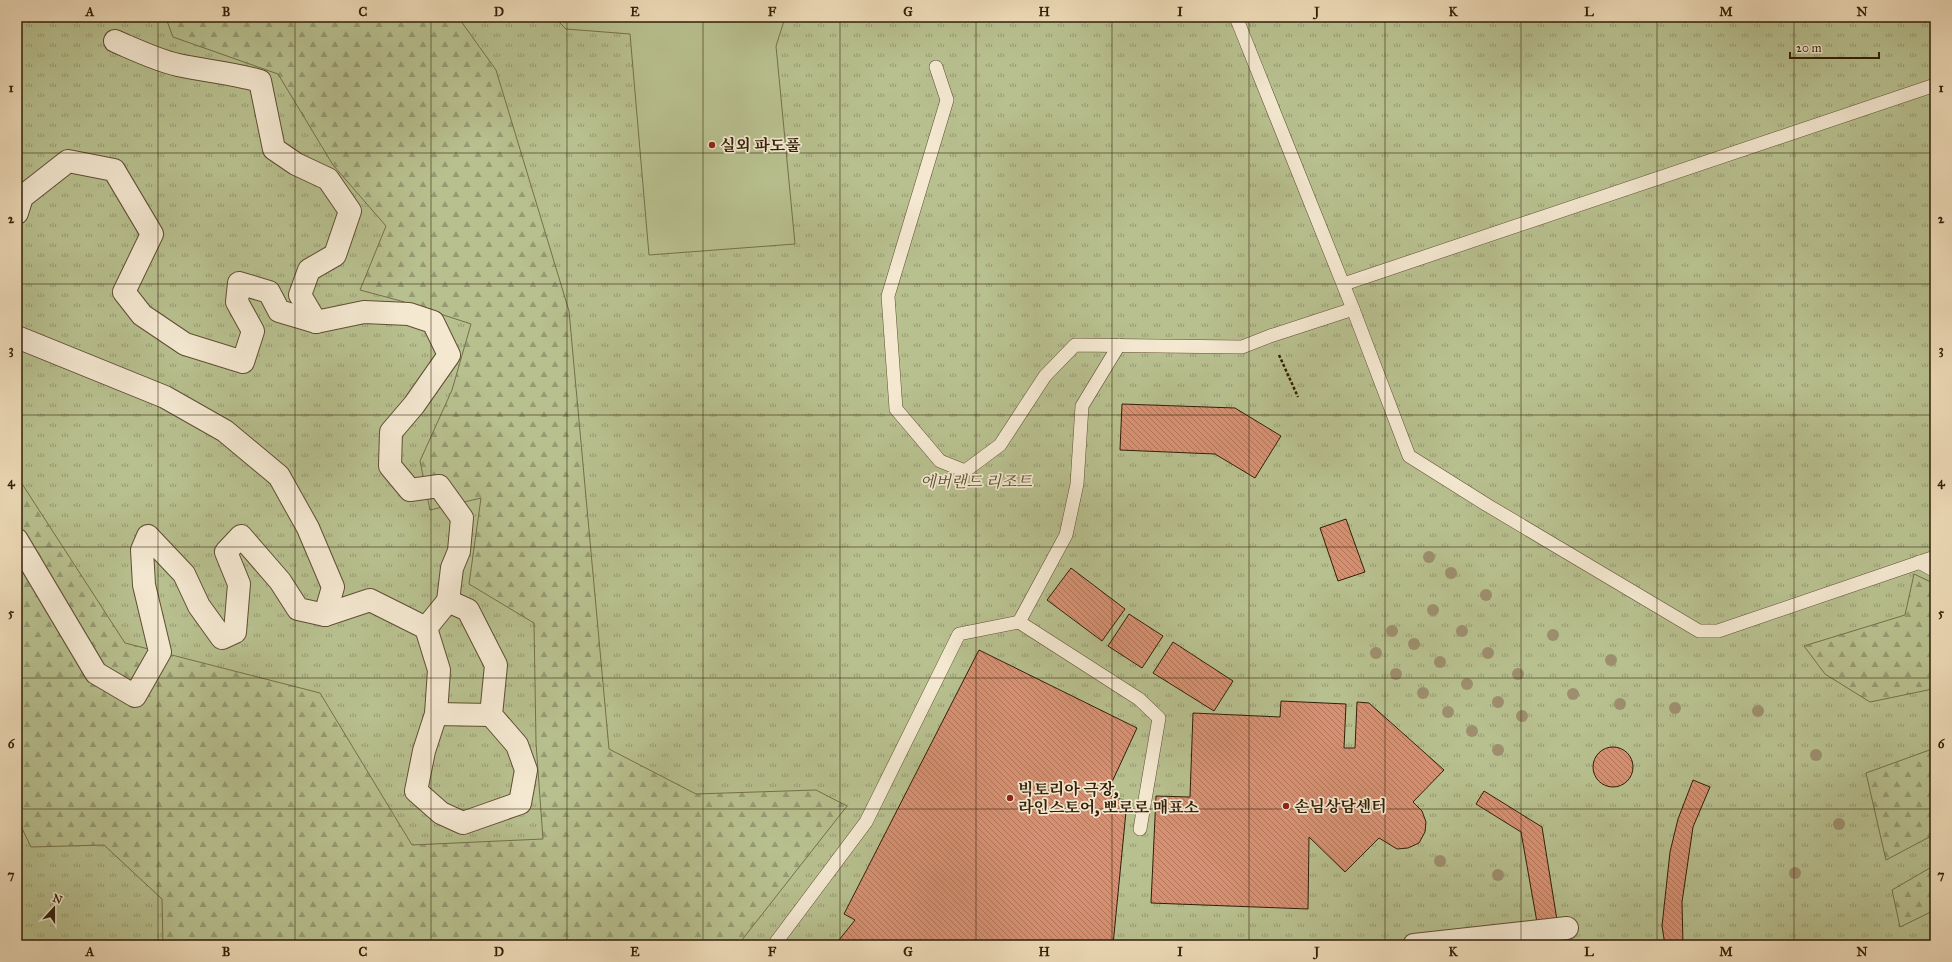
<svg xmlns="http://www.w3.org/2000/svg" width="1952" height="962" viewBox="0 0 1952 962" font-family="'IM FELL Great Primer','Noto Serif KR',serif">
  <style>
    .grass { fill: url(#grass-tufts); stroke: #74704b }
    .forest { fill: url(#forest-firs); stroke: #74704b }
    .pitch { fill: #b8c08f; stroke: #74704b }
    .building { fill: url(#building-back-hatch); stroke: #311f07 }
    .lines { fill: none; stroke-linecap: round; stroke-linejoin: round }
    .lane-casing { stroke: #604e33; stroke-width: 14 }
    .street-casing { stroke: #604e33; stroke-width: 24 }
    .path { stroke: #311f07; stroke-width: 2.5; stroke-dasharray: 3 2; stroke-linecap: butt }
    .lane { stroke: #f4e8d1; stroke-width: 13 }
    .street { stroke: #f4e8d1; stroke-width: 22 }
    .tree { fill: #9d8e6d }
    .grid { fill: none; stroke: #311f07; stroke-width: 1; stroke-opacity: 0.55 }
    .poi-dot { fill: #8f2418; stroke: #f4e8d1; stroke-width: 1.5 }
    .labels { text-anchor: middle; stroke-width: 3.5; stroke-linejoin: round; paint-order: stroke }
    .poi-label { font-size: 16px; font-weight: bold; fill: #311f07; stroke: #f4e8d1; text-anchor: start }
    .park-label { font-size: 16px; font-style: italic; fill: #5a4f30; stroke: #f4e8d1 }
    .neatline { fill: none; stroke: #311f07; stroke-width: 1.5 }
    .grid-label { font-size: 13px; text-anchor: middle; font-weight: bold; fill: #311f07 }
  </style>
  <defs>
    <pattern id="grass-tufts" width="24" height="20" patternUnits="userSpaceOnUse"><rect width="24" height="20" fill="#b8c08f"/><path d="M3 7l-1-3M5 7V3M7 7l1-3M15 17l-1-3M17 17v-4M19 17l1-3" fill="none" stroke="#969b73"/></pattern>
    <pattern id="forest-firs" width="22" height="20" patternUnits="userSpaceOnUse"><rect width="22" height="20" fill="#b8c08f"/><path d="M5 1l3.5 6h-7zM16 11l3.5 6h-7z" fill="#969b73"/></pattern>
    <pattern id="building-back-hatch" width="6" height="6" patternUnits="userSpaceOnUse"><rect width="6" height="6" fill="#d79071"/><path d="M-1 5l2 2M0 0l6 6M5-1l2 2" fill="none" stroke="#af755b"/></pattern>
  </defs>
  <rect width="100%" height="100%" fill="#eedbb8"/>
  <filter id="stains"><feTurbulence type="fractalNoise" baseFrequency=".005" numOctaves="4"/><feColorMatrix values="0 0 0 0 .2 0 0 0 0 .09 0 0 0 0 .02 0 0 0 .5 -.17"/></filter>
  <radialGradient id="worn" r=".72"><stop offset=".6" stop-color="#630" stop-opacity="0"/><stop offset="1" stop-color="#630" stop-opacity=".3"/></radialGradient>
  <!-- grass -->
  <rect class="grass" x="17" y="17" width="1918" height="928"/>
  <!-- forest -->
  <g class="forest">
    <polygon points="170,17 458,17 496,70 569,311 609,749 696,794 816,790 847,806 738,945 163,945 162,899 104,845 31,847 17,818 17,476 125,643 320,693 412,845 543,839 536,743 534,623 469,584 481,498 430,510 420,461 452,390 471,324 401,301 360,290 386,226 333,165 278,74 173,37 167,21"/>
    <polygon points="1914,574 1935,584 1935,685 1928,690 1870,702 1825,674 1804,646 1905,615"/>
    <polygon points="1935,748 1935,834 1886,860 1866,773"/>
    <polygon points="1935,865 1935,910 1900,927 1892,890"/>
  </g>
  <!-- pitch -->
  <polygon class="pitch" points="554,17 784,17 784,21 776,46 795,244 649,255 630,34 566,29"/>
  <!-- building -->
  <g class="building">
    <polygon points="1122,404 1235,408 1281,436 1255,478 1215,454 1120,450"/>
    <polygon points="1346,519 1365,572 1338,581 1320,528"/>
    <polygon points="1071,568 1125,609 1102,641 1047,600"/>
    <polygon points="1129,614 1163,636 1142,668 1108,646"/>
    <polygon points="1173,642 1233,681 1214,711 1153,673"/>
    <polygon points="979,650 1137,728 1106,795 1127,801 1113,945 835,945 855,920 844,914"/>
    <polygon points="1281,701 1346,704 1344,748 1355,748 1357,702 1369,703 1444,770 1413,802 1422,811 1426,822 1425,832 1419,843 1408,848 1397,849 1379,838 1345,872 1309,837 1308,909 1151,903 1156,796 1190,797 1193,713 1280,717"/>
    <circle cx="1613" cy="767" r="20"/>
    <polygon points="1693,780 1710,787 1693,827 1682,902 1683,945 1665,945 1662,926 1670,852 1678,819"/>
    <polygon points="1484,791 1542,827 1561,945 1541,945 1521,832 1476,804"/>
  </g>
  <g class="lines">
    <defs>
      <g id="lane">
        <polyline points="1236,17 1353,309 1409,456 1487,505 1699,631 1718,631 1935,557"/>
        <polyline points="936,67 947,100 888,296 896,409 940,461 965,471 1000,445 1045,376 1075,345 1242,347 1270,336 1353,309"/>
        <polyline points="1344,284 1935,85"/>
        <polyline points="1119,345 1082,406 1077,484 1066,535 1019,622 1139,699 1159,718 1140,829"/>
        <polyline points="1919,562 1935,571"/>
        <polyline points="774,945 866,822 959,634 1019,622"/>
      </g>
      <g id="street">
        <path d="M115,41c21,9 41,19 63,24 28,6 55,8 82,16l14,68 22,15 32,15 22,32 -15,44 -26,15 -9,25 16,27 48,-10 45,2 24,8 16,33 -35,50 -23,27 -1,34 20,24 29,-4 23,32 -3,33 -7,17 -4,33"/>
        <polyline points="17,213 22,197 68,161 114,170 152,234 124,292 142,315 185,344 243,362 253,331 237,302 239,283 269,292 279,311 316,322"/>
        <polyline points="17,337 165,397 225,431 279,476 308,528 333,587 325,615 298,609 280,581 241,536 226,552 239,584 235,632 222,638 199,606 184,574 148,536 142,550 144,585 160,652 135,696 96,673 17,540"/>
        <polyline points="325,615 370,600 426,628 439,670 436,714 424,751 416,791 441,813 463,823 520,803 526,770 517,745 491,715 496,665 468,610 448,601 426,628"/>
        <polyline points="436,714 491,715"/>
        <polyline points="1414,945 1567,928"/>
      </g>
    </defs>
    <!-- lane casing -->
    <use href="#lane" class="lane-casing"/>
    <!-- street casing -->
    <use href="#street" class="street-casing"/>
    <!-- path -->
    <polyline class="path" points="1279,355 1298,397"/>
    <!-- lane -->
    <use href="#lane" class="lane"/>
    <!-- street -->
    <use href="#street" class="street"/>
  </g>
  <!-- trees -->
  <g class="tree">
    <circle cx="1429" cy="557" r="6"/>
    <circle cx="1451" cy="573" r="6"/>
    <circle cx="1486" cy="595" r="6"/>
    <circle cx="1433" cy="610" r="6"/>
    <circle cx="1392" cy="631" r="6"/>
    <circle cx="1462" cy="631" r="6"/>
    <circle cx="1553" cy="635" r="6"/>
    <circle cx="1414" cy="644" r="6"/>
    <circle cx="1376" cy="653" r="6"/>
    <circle cx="1488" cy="653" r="6"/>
    <circle cx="1611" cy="660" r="6"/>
    <circle cx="1440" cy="662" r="6"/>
    <circle cx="1396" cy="674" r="6"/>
    <circle cx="1518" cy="674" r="6"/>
    <circle cx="1467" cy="684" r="6"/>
    <circle cx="1423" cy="693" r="6"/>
    <circle cx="1573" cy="694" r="6"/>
    <circle cx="1498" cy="702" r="6"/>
    <circle cx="1620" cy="704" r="6"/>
    <circle cx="1675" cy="708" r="6"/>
    <circle cx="1758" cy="711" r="6"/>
    <circle cx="1448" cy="712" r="6"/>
    <circle cx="1522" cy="716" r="6"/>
    <circle cx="1472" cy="731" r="6"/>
    <circle cx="1498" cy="750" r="6"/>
    <circle cx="1816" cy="755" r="6"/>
    <circle cx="1839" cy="824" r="6"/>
    <circle cx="1440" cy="861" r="6"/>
    <circle cx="1795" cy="873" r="6"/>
    <circle cx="1498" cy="875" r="6"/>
  </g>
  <!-- grid -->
  <path class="grid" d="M158,17v928M295,17v928M431,17v928M567,17v928M703,17v928M840,17v928M976,17v928M1112,17v928M1249,17v928M1385,17v928M1521,17v928M1657,17v928M1794,17v928M17,153h1918M17,284h1918M17,415h1918M17,547h1918M17,678h1918M17,809h1918"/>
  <!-- markers -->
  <g class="poi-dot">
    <circle cx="712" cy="145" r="4"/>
    <circle cx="1010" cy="798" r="4"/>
    <circle cx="1286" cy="806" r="4"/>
  </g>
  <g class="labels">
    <!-- poi labels -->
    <g class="poi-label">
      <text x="720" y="151">실외 파도풀</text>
      <text x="1018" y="795">빅토리아 극장,<tspan x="1018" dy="18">라인스토어, 뽀로로 매표소</tspan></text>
      <text x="1294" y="812">손님상담센터</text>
    </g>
    <!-- park labels -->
    <g class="park-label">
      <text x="976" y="487">에버랜드 리조트</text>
    </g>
  </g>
  <!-- margin -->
  <rect width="1952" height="962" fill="none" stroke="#eedbb8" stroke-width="44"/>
  <!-- north arrow -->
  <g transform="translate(54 908) rotate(21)" stroke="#f4e8d1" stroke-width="3" paint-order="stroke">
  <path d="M0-3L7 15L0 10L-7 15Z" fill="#311f07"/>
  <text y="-6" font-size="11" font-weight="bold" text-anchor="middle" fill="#311f07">N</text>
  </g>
  <!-- scale -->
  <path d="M1790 52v6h89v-6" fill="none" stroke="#311f07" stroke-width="2"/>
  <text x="1796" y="52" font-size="12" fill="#311f07" stroke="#f4e8d1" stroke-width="3" paint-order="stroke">20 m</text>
  <rect x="22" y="22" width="1908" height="918" class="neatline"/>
  <g class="grid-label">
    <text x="90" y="16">A</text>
    <text x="226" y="16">B</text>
    <text x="363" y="16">C</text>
    <text x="499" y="16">D</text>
    <text x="635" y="16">E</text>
    <text x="772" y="16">F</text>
    <text x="908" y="16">G</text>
    <text x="1044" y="16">H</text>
    <text x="1180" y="16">I</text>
    <text x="1317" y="16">J</text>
    <text x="1453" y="16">K</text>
    <text x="1589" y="16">L</text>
    <text x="1726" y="16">M</text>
    <text x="1862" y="16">N</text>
    <text x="11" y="92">1</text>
    <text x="1941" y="92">1</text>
    <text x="11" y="223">2</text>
    <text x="1941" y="223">2</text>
    <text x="11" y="354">3</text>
    <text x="1941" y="354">3</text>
    <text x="11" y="486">4</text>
    <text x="1941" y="486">4</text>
    <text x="11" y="617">5</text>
    <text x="1941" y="617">5</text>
    <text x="11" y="748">6</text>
    <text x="1941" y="748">6</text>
    <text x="11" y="879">7</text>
    <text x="1941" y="879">7</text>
    <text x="90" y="956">A</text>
    <text x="226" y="956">B</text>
    <text x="363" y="956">C</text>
    <text x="499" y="956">D</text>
    <text x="635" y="956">E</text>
    <text x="772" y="956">F</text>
    <text x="908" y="956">G</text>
    <text x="1044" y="956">H</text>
    <text x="1180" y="956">I</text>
    <text x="1317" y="956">J</text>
    <text x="1453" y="956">K</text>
    <text x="1589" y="956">L</text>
    <text x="1726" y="956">M</text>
    <text x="1862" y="956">N</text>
  </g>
  <rect width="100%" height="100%" filter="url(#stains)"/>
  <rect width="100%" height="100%" fill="url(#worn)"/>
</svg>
